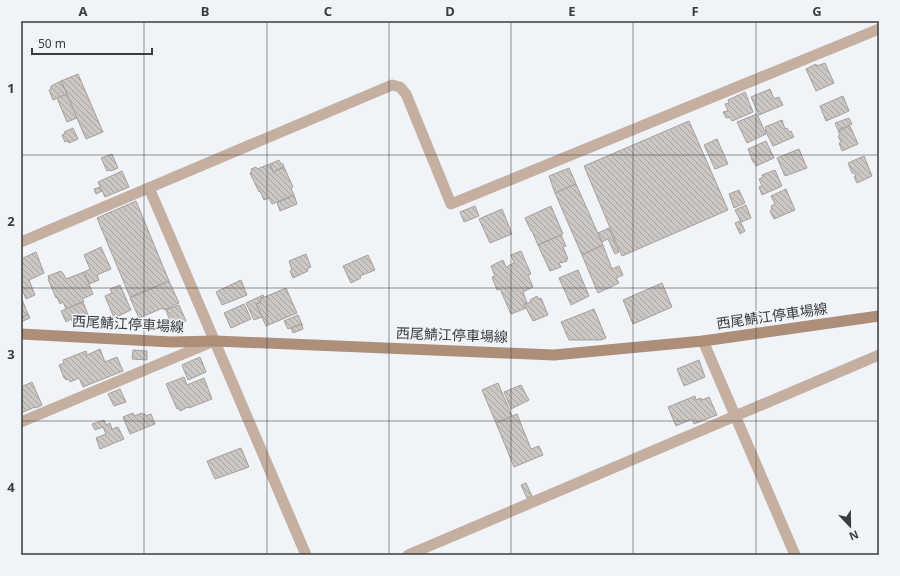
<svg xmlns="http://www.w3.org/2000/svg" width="900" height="576" viewBox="0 0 900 576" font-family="'Noto Sans','Noto Sans JP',sans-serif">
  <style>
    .building { fill: url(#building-back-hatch); stroke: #a59f9c }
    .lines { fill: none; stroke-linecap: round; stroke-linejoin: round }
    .minor { stroke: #c5afa1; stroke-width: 11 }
    .secondary { stroke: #ad8e79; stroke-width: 11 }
    .grid { fill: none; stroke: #3a3c3e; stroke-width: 1; stroke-opacity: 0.55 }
    .labels { text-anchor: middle; stroke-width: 3; stroke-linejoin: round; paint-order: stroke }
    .street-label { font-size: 14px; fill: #3a3c3e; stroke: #f0f4f9 }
    .neatline { fill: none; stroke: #3a3c3e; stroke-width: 1.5 }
    .grid-label { font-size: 13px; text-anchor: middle; font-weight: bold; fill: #3a3c3e }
  </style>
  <defs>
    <pattern id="building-back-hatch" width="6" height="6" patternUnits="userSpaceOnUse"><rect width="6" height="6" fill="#cdc7c4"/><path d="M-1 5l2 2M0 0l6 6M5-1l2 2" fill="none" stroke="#a7a3a1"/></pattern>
  </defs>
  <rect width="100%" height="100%" fill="#f0f4f9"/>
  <!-- building -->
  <g class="building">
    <polygon points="825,63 834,83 816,91 806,69 816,64 817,66"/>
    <polygon points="78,74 103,132 86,139 61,81"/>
    <polygon points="61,81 67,94 53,100 49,90 51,89 51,86"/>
    <polygon points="770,89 774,99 779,97 783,105 759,115 751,97"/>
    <polygon points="745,92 753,112 732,121 730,117 726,118 723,112 728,111 725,104 729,103 728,100"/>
    <polygon points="67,94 77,118 67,122 57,98"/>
    <polygon points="843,96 849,111 826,121 820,106"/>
    <polygon points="757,114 766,134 747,143 737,122"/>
    <polygon points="849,118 852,124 838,130 835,123"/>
    <polygon points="782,120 785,129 787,128 789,132 791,131 794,137 773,146 765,130 766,129 765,127"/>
    <polygon points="689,121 728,210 622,256 584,166"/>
    <polygon points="850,126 858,144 842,151 839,143 841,142 838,136 840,135 838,131"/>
    <polygon points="73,128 78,139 69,143 68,141 65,142 62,135 65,134 64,132"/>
    <polygon points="717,139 728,164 715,169 704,145"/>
    <polygon points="766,141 774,158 756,166 754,162 753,162 748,149"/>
    <polygon points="799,149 807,168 785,176 777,158"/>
    <polygon points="112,154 118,168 111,171 110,170 107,171 101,158"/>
    <polygon points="864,156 872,176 857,183 854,177 856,176 854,173 852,173 848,163"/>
    <polygon points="279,160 281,164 283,164 284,167 273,172 270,164"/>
    <polygon points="270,164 273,172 284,167 293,187 291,188 294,195 272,204 269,198 264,200 260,191 259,192 250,173 252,172 251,169 256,167 257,169"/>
    <polygon points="569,168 576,184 555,193 549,176"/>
    <polygon points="775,170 782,186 762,195 759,187 762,186 759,179 763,177 762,175"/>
    <polygon points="122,171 129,187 105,197 98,182"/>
    <polygon points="576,184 603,245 582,255 555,193"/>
    <polygon points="100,187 102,191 96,194 94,189"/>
    <polygon points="786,189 795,210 774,219 770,211 772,210 771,206 775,204 771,196"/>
    <polygon points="739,190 745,203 734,208 729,194"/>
    <polygon points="294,195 297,204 280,211 277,203"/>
    <polygon points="136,201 169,281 130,297 97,218"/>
    <polygon points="746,205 751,218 741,222 735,210"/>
    <polygon points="475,206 479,216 464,222 460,212"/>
    <polygon points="551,206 563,234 538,245 532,231 531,231 525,218"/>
    <polygon points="502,209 512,234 490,243 479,219"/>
    <polygon points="740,221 745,231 740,234 735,223"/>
    <polygon points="609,228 619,252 615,254 608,239 602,242 598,233"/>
    <polygon points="561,235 566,246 563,247 568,259 566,259 567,261 561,263 561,262 559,263 561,267 550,271 538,245"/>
    <polygon points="603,245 612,269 619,266 623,275 616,278 619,283 598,293 582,255"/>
    <polygon points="101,247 111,269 97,275 99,280 89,284 84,272 90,269 84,255"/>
    <polygon points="521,251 531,274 528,275 533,287 523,292 527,303 524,304 526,308 511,314 500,289 497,290 492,277 495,276 491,266 503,260 506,267 514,263 511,255"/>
    <polygon points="36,252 44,273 29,280 35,295 26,299 21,287 21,259"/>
    <polygon points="306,254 311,267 307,269 308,271 293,278 290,271 292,270 289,261"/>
    <polygon points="368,255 375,270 360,276 361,278 351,283 343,266"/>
    <polygon points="578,270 589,296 571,305 559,278"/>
    <polygon points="61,271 62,273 63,273 66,279 84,272 93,294 82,299 84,301 66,309 63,302 60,304 57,297 56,298 48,279 49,279 48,276"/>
    <polygon points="241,280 247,295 222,305 216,292"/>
    <polygon points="169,281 179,303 164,310 163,308 139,318 130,298"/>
    <polygon points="662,283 672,307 633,324 623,300"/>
    <polygon points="120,285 131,310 114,318 105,296 112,293 110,289"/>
    <polygon points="286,288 297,313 266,326 256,304 261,302 260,299"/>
    <polygon points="263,295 264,297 260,299 261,302 256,304 262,317 254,320 246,303"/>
    <polygon points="537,296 538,299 541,298 548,315 533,321 524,304 531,302 530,300"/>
    <polygon points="21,297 28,314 21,318"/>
    <polygon points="83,302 89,317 73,323 71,319 66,322 61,311"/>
    <polygon points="244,304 251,319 231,328 224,313"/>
    <polygon points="179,305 186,321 172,327 166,310"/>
    <polygon points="594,309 606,338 601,340 569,340 561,322"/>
    <polygon points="28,314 30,318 21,322 21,318"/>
    <polygon points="298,315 302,324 288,329 284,321"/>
    <polygon points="302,324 303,329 293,333 291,328"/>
    <polygon points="100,349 105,362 117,357 123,371 83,387 79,378 70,382 69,379 66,380 65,378 64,378 59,365 64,363 63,360 86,351 87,355"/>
    <polygon points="133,350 147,351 147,360 132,359"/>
    <polygon points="200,357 206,372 188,380 182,365"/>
    <polygon points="699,360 705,377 684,386 677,369"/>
    <polygon points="184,377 187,385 204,378 212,399 189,408 188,407 180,411 178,408 177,409 166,384"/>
    <polygon points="32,382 42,405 36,408 35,407 21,413 21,387"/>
    <polygon points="498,383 512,416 496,423 482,390"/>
    <polygon points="521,385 529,400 511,409 504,392"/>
    <polygon points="120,389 126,402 114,406 108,394"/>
    <polygon points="695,396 696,400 701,398 702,400 709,397 717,415 694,424 692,419 676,426 668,407"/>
    <polygon points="133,413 134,416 142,413 143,415 145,414 146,416 151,414 155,424 130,434 123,417"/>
    <polygon points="517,414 531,449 539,446 543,455 514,467 496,423"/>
    <polygon points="104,420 106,425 110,423 112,429 118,427 124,439 100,449 96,438 106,434 103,427 95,430 92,424"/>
    <polygon points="241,448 249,467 215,479 207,461"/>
    <polygon points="526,483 532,496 527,498 521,485"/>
  </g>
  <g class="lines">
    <!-- minor -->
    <g class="minor">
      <polyline points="149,188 168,232 306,555"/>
      <polyline points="21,242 392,85 400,87 406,94 451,204 879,29"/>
      <polyline points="703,341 795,555"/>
      <polyline points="21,422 214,341"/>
      <polyline points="408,555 879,355"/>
    </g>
    <!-- secondary -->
    <polyline class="secondary" points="21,334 172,342 215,341 554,355 703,341 879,316"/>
  </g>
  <!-- grid -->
  <path class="grid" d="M144,21v534M267,21v534M389,21v534M511,21v534M633,21v534M756,21v534M21,155h858M21,288h858M21,421h858"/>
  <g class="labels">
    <!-- street labels -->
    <g class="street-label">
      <text transform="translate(772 316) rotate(-8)" y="5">西尾鯖江停車場線</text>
      <text transform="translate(128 324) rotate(3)" y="5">西尾鯖江停車場線</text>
      <text transform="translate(452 335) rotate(2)" y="5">西尾鯖江停車場線</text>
    </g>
  </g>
  <!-- border -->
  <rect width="900" height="576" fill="none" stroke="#f0f4f9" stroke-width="44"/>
  <!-- north arrow -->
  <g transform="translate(850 526) rotate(158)" stroke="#f0f4f9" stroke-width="3" paint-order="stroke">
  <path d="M0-3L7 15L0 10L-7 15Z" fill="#3a3c3e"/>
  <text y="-6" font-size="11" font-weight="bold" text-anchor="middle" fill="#3a3c3e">N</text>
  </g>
  <!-- scale -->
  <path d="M32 48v6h120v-6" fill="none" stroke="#3a3c3e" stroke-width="2"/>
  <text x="38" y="48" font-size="12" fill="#3a3c3e" stroke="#f0f4f9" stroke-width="3" paint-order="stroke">50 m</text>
  <rect x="22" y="22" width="856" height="532" class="neatline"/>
  <g class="grid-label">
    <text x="83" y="16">A</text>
    <text x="205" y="16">B</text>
    <text x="328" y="16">C</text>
    <text x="450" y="16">D</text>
    <text x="572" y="16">E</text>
    <text x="695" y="16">F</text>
    <text x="817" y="16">G</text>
    <text x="11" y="93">1</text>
    <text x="11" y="226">2</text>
    <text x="11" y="359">3</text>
    <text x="11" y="492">4</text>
  </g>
</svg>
